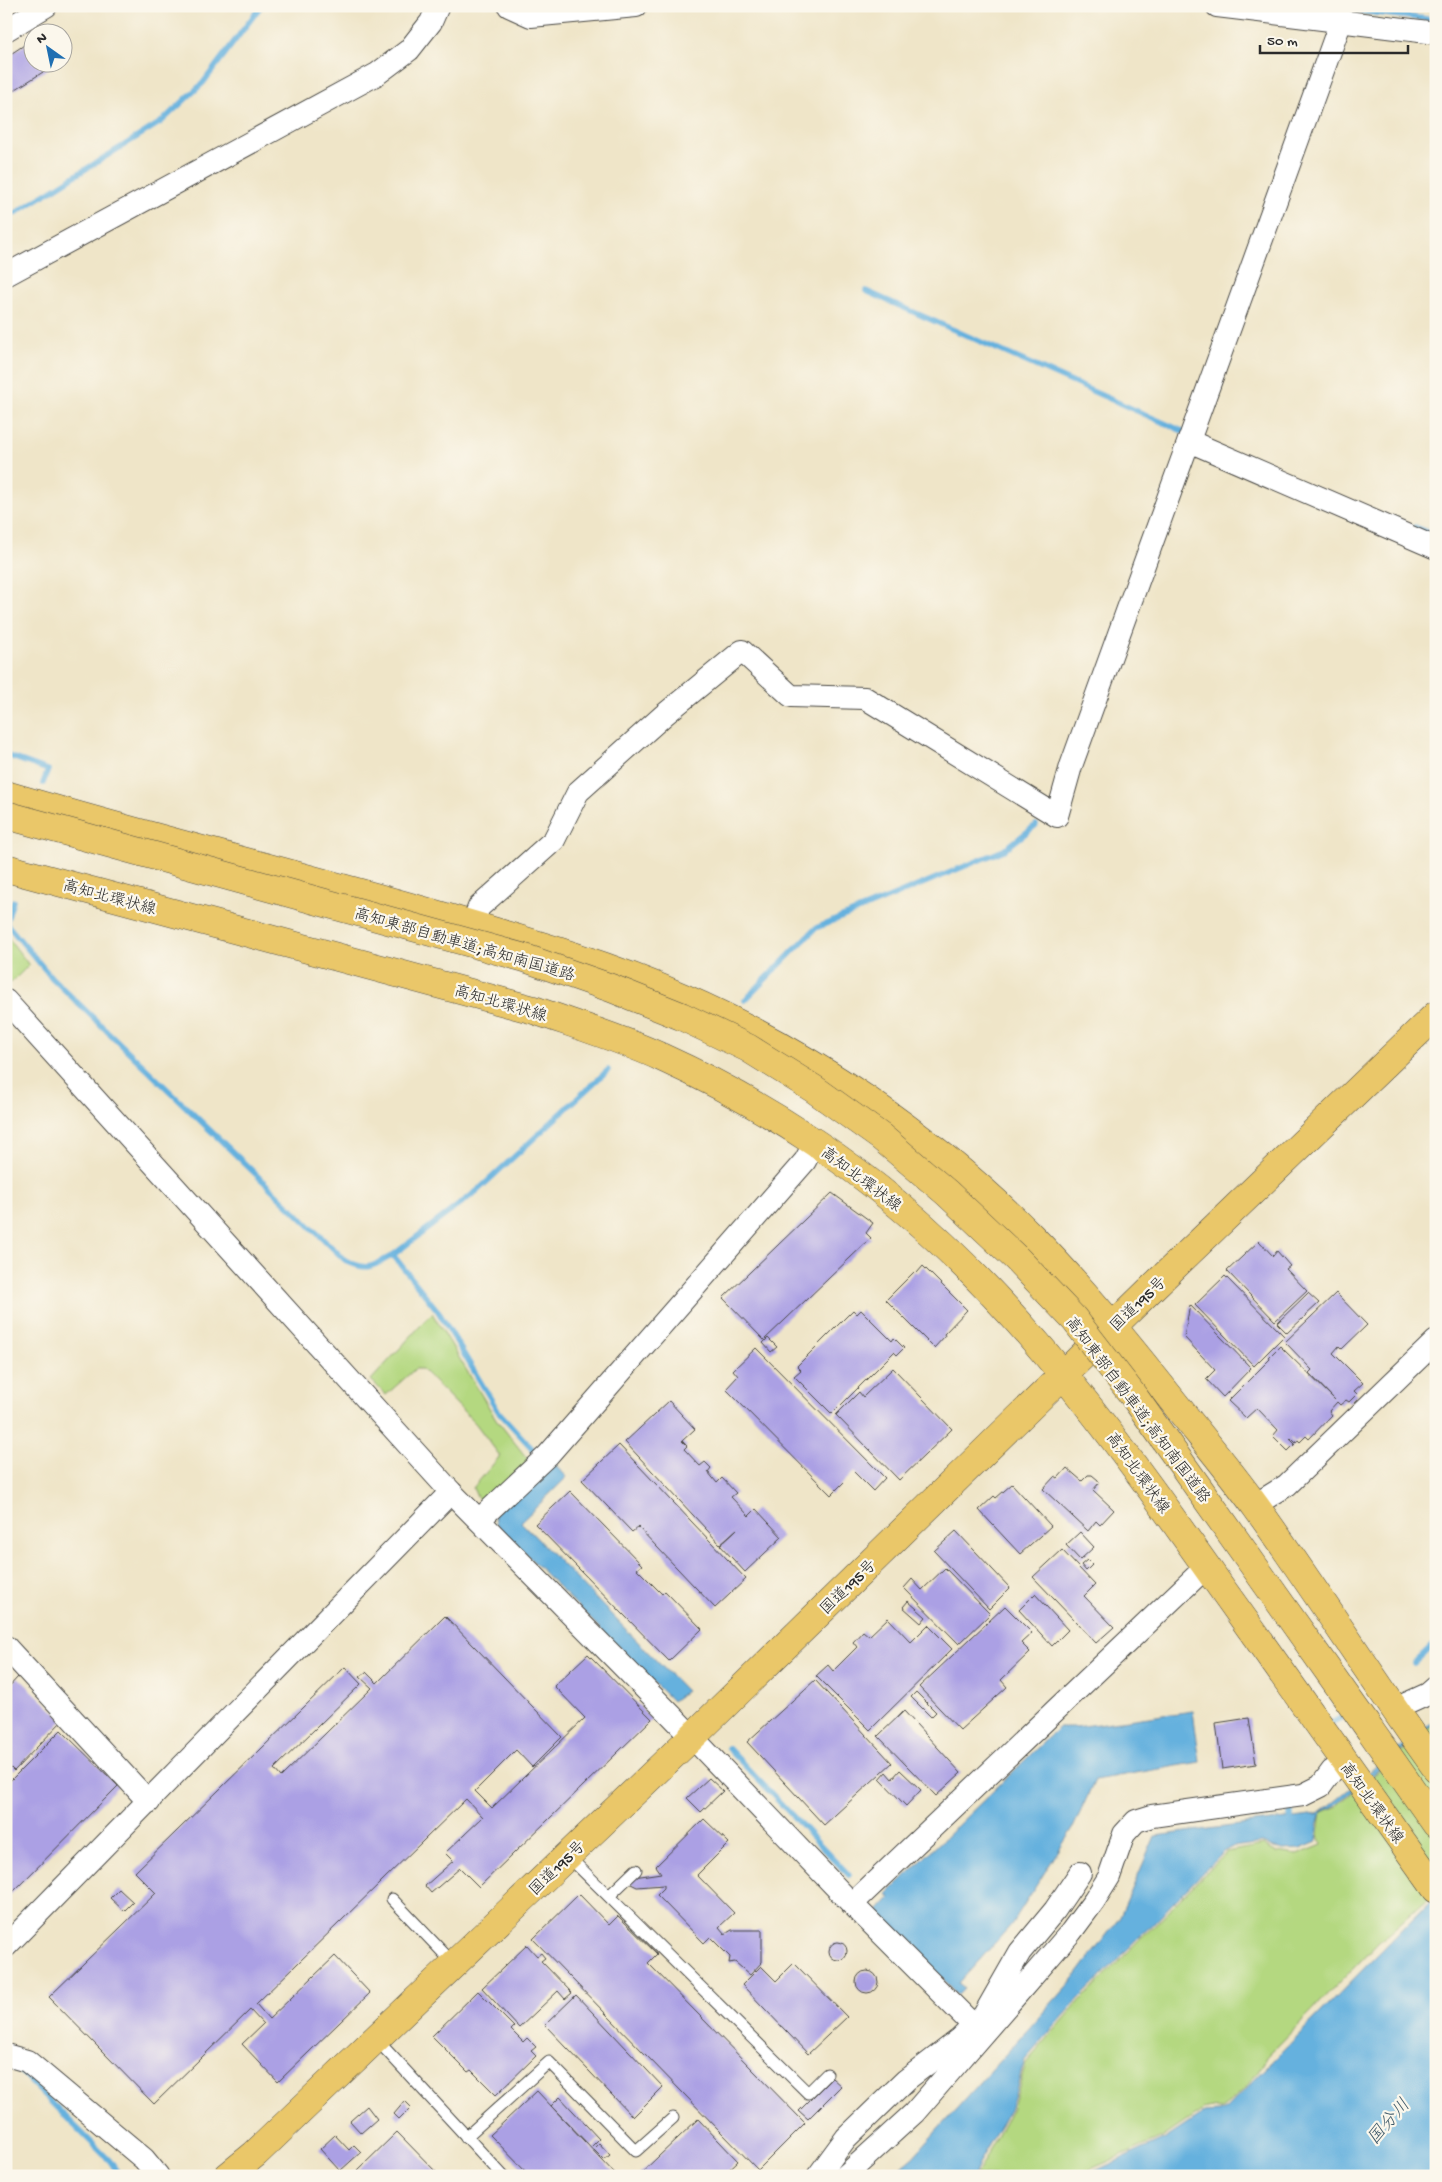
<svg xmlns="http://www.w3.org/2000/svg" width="1442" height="2182" viewBox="0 0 1442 2182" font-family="'Gochi Hand','Klee One',sans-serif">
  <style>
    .green { fill: #b4d880; stroke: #708256 }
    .water { fill: #65b1de; stroke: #486e84 }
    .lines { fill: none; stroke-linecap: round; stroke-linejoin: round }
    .stream { stroke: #65b1de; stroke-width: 5.5 }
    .building { fill: #aba0e4 }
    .service-casing { stroke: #484743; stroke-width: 13 }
    .minor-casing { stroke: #484743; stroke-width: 24 }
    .primary-casing { stroke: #484743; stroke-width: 29 }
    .trunk-casing { stroke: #484743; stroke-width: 29 }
    .motorway-casing { stroke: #484743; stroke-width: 29 }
    .service { stroke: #fff; stroke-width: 11 }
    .minor { stroke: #fff; stroke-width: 22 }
    .primary { stroke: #eac769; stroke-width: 28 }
    .trunk { stroke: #eac769; stroke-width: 28 }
    .motorway { stroke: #eac769; stroke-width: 28 }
    .motorway-bridge-casing { stroke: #484743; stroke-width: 29; stroke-linecap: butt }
    .motorway-bridge { stroke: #eac769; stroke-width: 28 }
    .labels { text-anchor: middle; stroke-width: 4.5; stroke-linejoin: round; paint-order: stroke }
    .street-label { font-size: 16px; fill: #2b2b2b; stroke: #fbf7ec }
    .water-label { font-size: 18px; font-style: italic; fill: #3f5a6a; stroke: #fbf7ec }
  </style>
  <rect width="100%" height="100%" fill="#fbf7ec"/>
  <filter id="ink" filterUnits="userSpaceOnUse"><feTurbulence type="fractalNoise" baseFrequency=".02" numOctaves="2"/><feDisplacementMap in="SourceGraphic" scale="10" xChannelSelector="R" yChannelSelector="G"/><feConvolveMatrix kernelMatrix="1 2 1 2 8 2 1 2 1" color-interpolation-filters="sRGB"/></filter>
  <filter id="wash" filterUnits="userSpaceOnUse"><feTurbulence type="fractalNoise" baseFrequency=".0096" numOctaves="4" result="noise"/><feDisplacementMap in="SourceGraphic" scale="20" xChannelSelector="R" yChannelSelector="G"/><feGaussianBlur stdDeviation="1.12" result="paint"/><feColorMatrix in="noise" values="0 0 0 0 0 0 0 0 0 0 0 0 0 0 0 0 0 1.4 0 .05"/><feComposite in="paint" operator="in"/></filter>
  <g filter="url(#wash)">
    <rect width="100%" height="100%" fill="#efe5c8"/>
    <!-- green -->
    <g class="green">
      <polygon points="6,935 29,965 11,983 6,980"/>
      <polygon points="432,1313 496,1419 530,1462 483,1505 477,1497 473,1488 500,1456 476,1424 422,1369 415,1369 386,1395 371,1380"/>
      <path d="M1436,1723v168l-57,51 -112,115c-7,16 -32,44 -48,53l-8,-2 -8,2 -41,28 -87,38h-100l37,-66 14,-47 54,-62 146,-149 38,-7 13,7 20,3 25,-10 -3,-11 3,-22 15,-6z"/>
    </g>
    <!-- water -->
    <g class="water">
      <polygon points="552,1461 567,1477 521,1522 686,1691 672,1701 496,1524 494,1513"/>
      <polygon points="1193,1711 1200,1762 1095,1780 1073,1828 1011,1925 959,1983 964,1989 958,1995 877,1912 891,1897 887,1894 1059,1727 1076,1727"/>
      <polygon points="1436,1719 1436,1722 1337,1804 1322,1812 1318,1827 1317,1842 1300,1849 1283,1850 1262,1843 1232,1847 1223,1852 1078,2000 1025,2060 1010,2110 980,2160 973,2176 890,2176 913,2157 1075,1977 1120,1917 1155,1836 1317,1815"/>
      <polygon points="1436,1895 1436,2176 1084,2176 1165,2139 1204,2113 1218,2112 1227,2108"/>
    </g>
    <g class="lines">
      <!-- stream -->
      <g class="stream">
        <polyline points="1317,6 1436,20"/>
        <polyline points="6,219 161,122 203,83 261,6"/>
        <polyline points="866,291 1187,433"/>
        <polyline points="1415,527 1436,535"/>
        <polyline points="6,755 48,770 43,783"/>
        <path d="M13,901l-7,22 46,55 293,282c22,12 27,7 48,-5l45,56 60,100 41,45"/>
        <polyline points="745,1000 816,928 1004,850 1036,825"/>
        <polyline points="393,1255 477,1191 608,1070"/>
        <polyline points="1414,1663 1436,1642"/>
        <polyline points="1333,1722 1349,1714"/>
        <polyline points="728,1748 849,1875"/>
        <polyline points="1291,1825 1291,1812"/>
        <polyline points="15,2068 19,2070 110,2161 120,2176"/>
      </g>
    </g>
    <g id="blocks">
      <!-- building -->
      <g class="building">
        <polygon points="32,40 32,62 59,62 8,94 6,57"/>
        <polygon points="832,1193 873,1223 866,1233 871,1238 764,1340 723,1298"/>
        <polygon points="1259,1241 1273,1256 1277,1251 1290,1266 1286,1269 1307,1291 1275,1321 1227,1271"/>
        <polygon points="923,1266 967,1310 944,1334 945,1336 934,1348 886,1300 915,1271 917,1273"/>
        <polygon points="1225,1276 1284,1336 1254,1366 1195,1305"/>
        <polygon points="1308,1293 1319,1303 1287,1333 1277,1323"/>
        <polygon points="1336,1293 1367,1325 1342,1349 1339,1346 1333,1353 1363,1383 1354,1391 1357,1394 1349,1402 1346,1400 1340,1405 1337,1402 1329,1411 1332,1415 1309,1439 1306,1436 1300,1442 1298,1440 1296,1443 1291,1438 1290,1439 1295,1444 1288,1451 1273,1436 1278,1430 1257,1408 1246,1418 1228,1401 1270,1359 1269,1357 1280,1346 1335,1400 1309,1373 1312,1370 1285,1342"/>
        <polygon points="1190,1305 1251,1368 1223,1397 1206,1379 1215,1370 1184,1337"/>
        <polygon points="853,1310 857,1314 861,1310 892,1341 894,1338 904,1348 897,1355 894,1352 832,1414 794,1376 801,1370 797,1366"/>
        <polygon points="768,1338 777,1347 771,1352 763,1343"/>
        <polygon points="756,1348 885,1478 873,1491 854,1472 831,1495 726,1389 738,1376 733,1370"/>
        <polygon points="893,1368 952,1429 899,1480 836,1415 859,1392 863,1397"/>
        <polygon points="669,1401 695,1429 682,1441 687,1446 684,1449 700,1466 705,1462 711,1468 708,1472 717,1483 722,1478 736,1493 731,1497 749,1516 756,1509 782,1537 745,1572 720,1545 737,1529 720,1544 625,1442"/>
        <polygon points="619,1445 746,1579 715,1608 638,1527 632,1532 582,1480"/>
        <polygon points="1067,1468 1082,1481 1088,1475 1092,1475 1098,1480 1099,1483 1093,1490 1114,1510 1100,1525 1096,1521 1088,1531 1043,1489 1055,1476 1058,1478"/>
        <polygon points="1012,1484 1051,1526 1020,1554 979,1510 994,1496 996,1498"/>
        <polygon points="570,1491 642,1565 637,1569 662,1594 665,1591 702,1629 669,1661 535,1524"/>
        <polygon points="956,1531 1010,1588 989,1609 934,1551"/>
        <polygon points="1080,1532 1094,1547 1080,1560 1066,1545"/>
        <polygon points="1062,1550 1095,1585 1084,1596 1114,1627 1096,1643 1033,1577"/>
        <polygon points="1087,1560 1092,1565 1086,1571 1081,1565"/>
        <polygon points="945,1568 990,1614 959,1644 904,1588 912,1579 922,1590"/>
        <polygon points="1035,1594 1068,1630 1052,1646 1019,1610"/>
        <polygon points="908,1601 926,1617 921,1623 903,1607"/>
        <polygon points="1005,1606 1032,1633 1021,1643 1030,1652 1001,1680 1007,1687 960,1730 919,1687"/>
        <polygon points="445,1616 562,1737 532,1767 516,1750 475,1791 492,1808 585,1718 554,1686 588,1654 652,1719 479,1887 460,1868 431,1893 425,1886 453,1861 445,1853 483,1817 466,1799 256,2004 269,2019 335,1956 370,1993 278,2082 242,2044 263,2024 250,2010 154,2104 49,1997 156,1893 135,1872 345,1667 361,1684 274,1769 281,1777 372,1688 360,1677 366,1672 377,1683"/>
        <polygon points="888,1618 911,1642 928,1625 952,1649 870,1730 816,1676 828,1665 833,1671 857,1647 853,1642 863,1631 869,1636"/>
        <polygon points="18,1677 63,1720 14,1771 6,1763 6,1690"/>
        <polygon points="815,1680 892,1763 824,1825 747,1742"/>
        <polygon points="916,1692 936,1712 931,1717 911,1697"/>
        <polygon points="904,1711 961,1773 936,1796 878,1736"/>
        <polygon points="1249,1718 1256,1764 1222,1769 1216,1723"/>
        <polygon points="61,1730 118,1786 6,1899 6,1785"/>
        <polygon points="900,1770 921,1790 906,1806 880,1779 886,1772 892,1779"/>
        <polygon points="709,1778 723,1791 701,1812 687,1798"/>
        <polygon points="704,1819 729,1843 697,1875 734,1913 719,1927 725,1934 732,1930 762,1930 762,1962 750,1975 735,1962 729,1963 730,1957 710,1937 704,1943 657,1895 664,1888 664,1885 637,1887 629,1883 634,1877 661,1873 656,1866"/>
        <polygon points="119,1889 133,1902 124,1911 110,1898"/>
        <polygon points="579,1894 609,1925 618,1916 657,1954 648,1963 805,2123 758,2170 533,1939"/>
        <circle cx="838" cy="1951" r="9"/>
        <polygon points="527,1945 537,1956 541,1953 545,1958 541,1961 572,1993 565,1999 558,1991 519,2028 482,1988"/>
        <polygon points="794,1963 847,2017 808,2054 742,1985 761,1966 776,1981"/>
        <circle cx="867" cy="1982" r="11"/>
        <polygon points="478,1991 514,2027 511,2030 523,2042 527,2038 536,2047 531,2051 536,2056 496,2095 471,2070 468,2072 432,2036"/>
        <polygon points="576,1995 663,2087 633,2117 545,2025"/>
        <polygon points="832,2078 841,2086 808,2119 799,2111"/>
        <polygon points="537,2091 617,2176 530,2176 490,2135"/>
        <polygon points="560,2097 599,2139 591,2147 551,2106"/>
        <polygon points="405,2101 411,2107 399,2119 394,2114"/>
        <polygon points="367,2106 377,2119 361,2133 350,2121"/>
        <polygon points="698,2119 738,2161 722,2176 638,2176"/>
        <polygon points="397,2132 440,2176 365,2176 358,2170"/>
        <polygon points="335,2135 349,2150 354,2145 361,2152 340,2171 320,2149"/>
        <polygon points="599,2143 610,2155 604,2160 593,2149"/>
      </g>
    </g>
  </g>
  <g filter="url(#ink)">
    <use href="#blocks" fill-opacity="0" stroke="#484743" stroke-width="1"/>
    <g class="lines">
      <defs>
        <g id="service">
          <polyline points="568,1856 808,2093 827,2074"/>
          <polyline points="609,1896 636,1870"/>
          <polyline points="392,1899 454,1964"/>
          <polyline points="376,2039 503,2176"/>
          <polyline points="466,2137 549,2062 636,2151 673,2118"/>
        </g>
        <g id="minor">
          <polyline points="509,6 531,16 636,6"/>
          <polyline points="1217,6 1436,33"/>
          <polyline points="6,30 46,6"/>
          <polyline points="6,275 377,74 409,50 431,22 438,6"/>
          <polyline points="1189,441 1436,548"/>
          <polyline points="472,925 479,907 554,840 578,792 664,715 742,651 791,696 865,698 1057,816 1071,766 1341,21"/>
          <polyline points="6,1001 451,1492 671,1715 852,1904 981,2033"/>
          <polyline points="1255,1505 1287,1485 1436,1341"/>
          <polyline points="479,1520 548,1455 805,1161 815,1142"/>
          <polyline points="6,1647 149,1802"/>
          <polyline points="1395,1709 1428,1694 1436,1687"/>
          <polyline points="852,1904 1207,1566"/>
          <polyline points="6,1946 451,1492"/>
          <polyline points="6,2055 27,2061 144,2159 158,2176"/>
          <polyline points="818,2176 846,2138 906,2080 960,2039 984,2015 1020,1952 1055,1910 1080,1873"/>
          <polyline points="845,2176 914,2113 1071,1932 1094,1901 1109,1877 1124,1834 1136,1821 1152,1816 1303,1795 1321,1786 1332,1771 1346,1763"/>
        </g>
        <g id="primary">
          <path d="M6,795c145,43 291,79 436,121 81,24 163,47 240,81 128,56 250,139 349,239 55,56 104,117 153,179 24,30 49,60 72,92 62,86 118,175 180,261"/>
          <path d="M6,868l528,142c42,15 86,28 127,47 53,24 105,53 153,85 171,112 288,277 404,441 72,102 145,204 218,306"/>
        </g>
        <polyline id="trunk" points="228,2176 255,2154 692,1737 1153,1287 1436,1015"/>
        <polyline id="motorway" points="1370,1730 1436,1824"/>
      </defs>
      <!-- service casing -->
      <use href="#service" class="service-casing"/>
      <!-- minor casing -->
      <use href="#minor" class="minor-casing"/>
      <!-- primary casing -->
      <use href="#primary" class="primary-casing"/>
      <!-- trunk casing -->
      <use href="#trunk" class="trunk-casing"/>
      <!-- motorway casing -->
      <use href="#motorway" class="motorway-casing"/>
      <!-- service -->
      <use href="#service" class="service"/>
      <!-- minor -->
      <use href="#minor" class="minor"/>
      <!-- primary -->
      <use href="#primary" class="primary"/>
      <!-- trunk -->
      <use href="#trunk" class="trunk"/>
      <!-- motorway -->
      <use href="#motorway" class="motorway"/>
      <defs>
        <polyline id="motorway-bridge" points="6,815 525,958 611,988 681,1016 748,1048 814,1089 881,1137 947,1193 1017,1259 1074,1319 1135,1398 1370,1730"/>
      </defs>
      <!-- motorway-bridge casing -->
      <use href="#motorway-bridge" class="motorway-bridge-casing"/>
      <!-- motorway-bridge -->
      <use href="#motorway-bridge" class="motorway-bridge"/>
    </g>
  </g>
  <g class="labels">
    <!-- street labels -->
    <g class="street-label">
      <text transform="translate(110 896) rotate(15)" y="6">高知北環状線</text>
      <text transform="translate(465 943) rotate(16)" y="6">高知東部自動車道;高知南国道路</text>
      <text transform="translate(501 1002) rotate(16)" y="6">高知北環状線</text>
      <text transform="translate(862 1178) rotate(37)" y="6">高知北環状線</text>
      <text transform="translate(1137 1303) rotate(-44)" y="6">国道195号</text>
      <text transform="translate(1139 1409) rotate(53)" y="6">高知東部自動車道;高知南国道路</text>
      <text transform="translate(1139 1472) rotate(54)" y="6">高知北環状線</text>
      <text transform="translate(847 1586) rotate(-44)" y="6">国道195号</text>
      <text transform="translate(1373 1802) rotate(54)" y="6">高知北環状線</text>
      <text transform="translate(556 1867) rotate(-44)" y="6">国道195号</text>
    </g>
    <!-- water labels -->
    <g class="water-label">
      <text transform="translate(1388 2121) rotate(-49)" y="6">国分川</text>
    </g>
  </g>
  <!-- margin -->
  <rect width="1442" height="2182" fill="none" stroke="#fbf7ec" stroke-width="25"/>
  <!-- north arrow -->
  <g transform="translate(48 48) rotate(327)"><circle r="24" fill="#fbf7ec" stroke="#a8a59f"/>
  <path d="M0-4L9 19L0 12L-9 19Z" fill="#1f6fb2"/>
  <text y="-8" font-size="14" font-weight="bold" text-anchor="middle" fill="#2b2b2b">N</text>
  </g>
  <!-- scale -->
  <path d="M1260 45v8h148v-8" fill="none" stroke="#2b2b2b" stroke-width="2.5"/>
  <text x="1267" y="45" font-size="15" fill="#2b2b2b" stroke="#fbf7ec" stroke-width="4" paint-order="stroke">50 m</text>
</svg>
